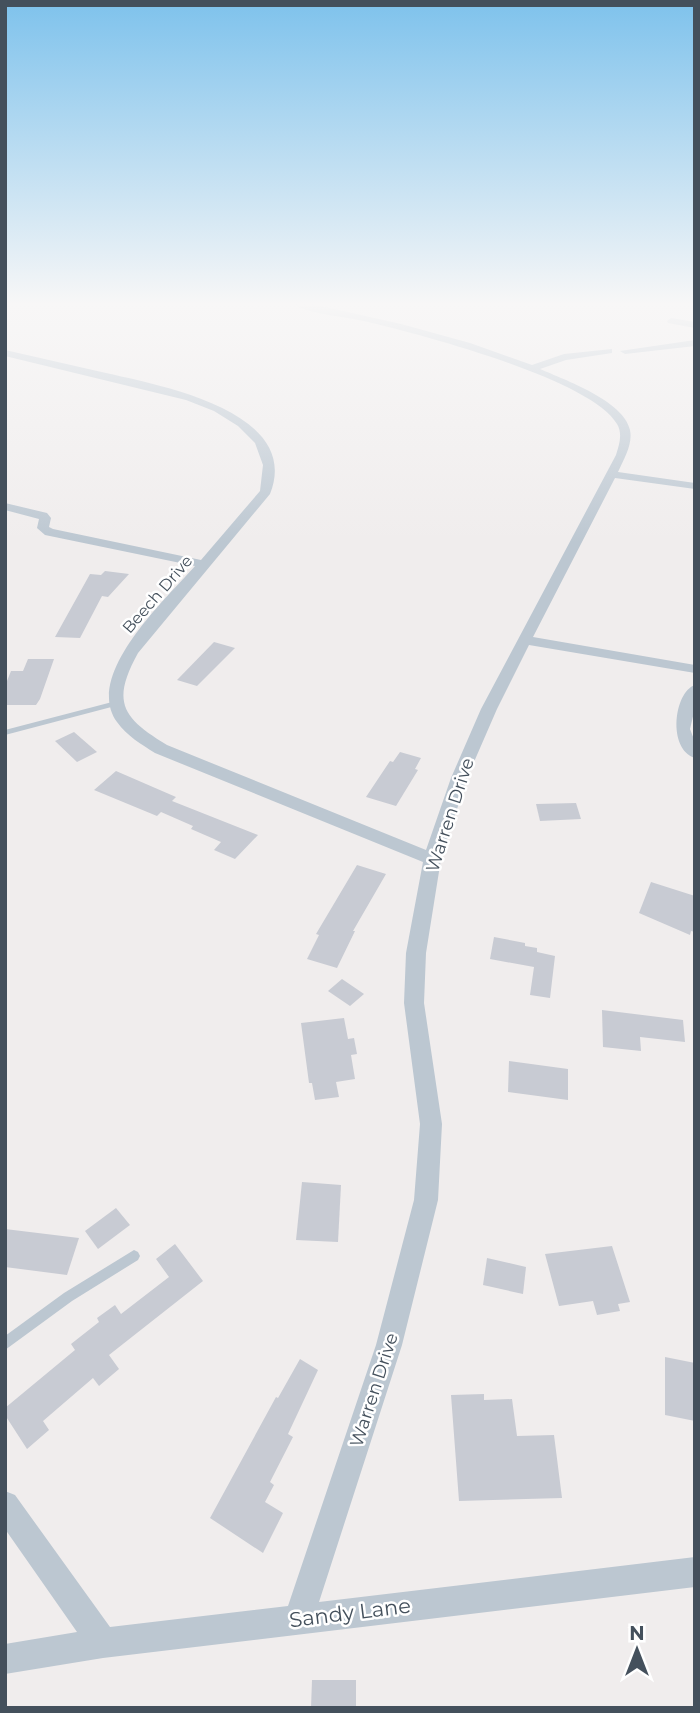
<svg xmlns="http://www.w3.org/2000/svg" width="700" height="1713" viewBox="0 0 700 1713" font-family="Montserrat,sans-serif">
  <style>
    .building { fill: #c8cbd3 }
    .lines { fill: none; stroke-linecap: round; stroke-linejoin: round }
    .service { fill: #bcc7d1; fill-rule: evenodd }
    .minor { fill: #bcc7d1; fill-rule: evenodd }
    .labels { text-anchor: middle; stroke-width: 5; stroke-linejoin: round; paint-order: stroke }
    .far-street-label { font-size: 16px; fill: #44505c; stroke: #fff }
    .street-label { font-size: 18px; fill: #44505c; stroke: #fff }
    .near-street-label { font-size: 21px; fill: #44505c; stroke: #fff }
  </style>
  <rect width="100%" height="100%" fill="#f0eded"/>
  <!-- building -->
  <g class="building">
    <polygon points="105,571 129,574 108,597 102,596 80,638 55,637 90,574 101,575"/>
    <polygon points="214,642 235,648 197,686 177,680"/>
    <polygon points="28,659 54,659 40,699 36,705 5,705 5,686 11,671 23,671"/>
    <polygon points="74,732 97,752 77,762 55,741"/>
    <polygon points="400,752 421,758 415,769 418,770 396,806 366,797 390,761 393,762"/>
    <polygon points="116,771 176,797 172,801 258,835 235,859 214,850 221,842 191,829 193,826 161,812 157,816 94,790"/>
    <polygon points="576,803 581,819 540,821 536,804"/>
    <polygon points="357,865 386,874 353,931 355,931 337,968 307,959 319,935 316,934"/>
    <polygon points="651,882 695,896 695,932 691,931 690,935 639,913"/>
    <polygon points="494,937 525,943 525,946 537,948 537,952 555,956 550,998 530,995 534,967 490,959"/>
    <polygon points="342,979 364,994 350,1006 328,991"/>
    <polygon points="602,1010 683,1020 685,1042 640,1037 641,1051 603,1047"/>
    <polygon points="344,1018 348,1039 354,1038 357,1054 351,1055 355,1079 336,1082 339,1097 315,1100 312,1083 309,1083 301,1023"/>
    <polygon points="509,1061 568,1069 568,1100 508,1092"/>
    <polygon points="302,1182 341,1185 338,1242 296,1240"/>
    <polygon points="116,1208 130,1225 98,1249 85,1231"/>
    <polygon points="5,1229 79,1238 67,1275 5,1267"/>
    <polygon points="175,1244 203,1281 109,1355 119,1369 99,1386 93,1378 43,1421 49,1430 27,1449 5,1415 5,1408 75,1350 71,1344 99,1322 97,1318 115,1305 121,1314 169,1277 156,1259"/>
    <polygon points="612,1246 630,1302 618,1304 620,1311 597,1315 593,1301 559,1306 545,1254"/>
    <polygon points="487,1258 526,1267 523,1294 483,1285"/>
    <polygon points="665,1357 695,1363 695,1421 665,1415"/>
    <polygon points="300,1359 318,1370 288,1434 293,1437 270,1482 274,1485 265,1502 283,1513 263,1553 210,1518 276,1397 278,1398"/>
    <polygon points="484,1394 484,1400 512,1399 517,1436 554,1435 562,1498 459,1501 451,1395"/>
    <polygon points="312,1680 356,1680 356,1708 311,1708"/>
  </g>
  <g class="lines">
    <!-- service -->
    <g class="service">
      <polygon points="116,701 119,701 120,703 119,705 5,735 5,730"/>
      <polygon points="134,1250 138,1252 140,1256 138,1260 72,1301 5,1350 5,1336 64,1293"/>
    </g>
    <!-- minor -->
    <g class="minor">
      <path d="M290,303h17l94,21 69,19 62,22 32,-11 48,-5v4l-46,7 -26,9c25,11 84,32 90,61 3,14 -6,29 -12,42l77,11v6l-80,-11 -82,159 162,28v8l-166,-28 -32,64 -30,69 -26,81 -15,94 -2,50 18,121 -4,76 -36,145 -83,257 376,-45v30l-592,71 -98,16v-30l72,-12 -72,-103v-38l10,4 95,132 178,-21 88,-261 38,-145 6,-76 -16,-121 2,-50 17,-91 -268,-109c-14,-9 -28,-17 -38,-31 -34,-47 49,-123 78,-156l-150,-31 -8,-7 2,-9 -34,-9v-7l42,10 4,5 -2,9 4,2 148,31 59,-69 3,-26 -8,-22 -17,-17 -24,-15 -28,-11 -181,-44v-6c34,8 67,15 101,23 52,12 197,38 164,121l-132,159c-27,49 -16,65 29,92l259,105 25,-72 30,-69 135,-254c3,-10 7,-21 1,-31 -26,-45 -198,-90 -249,-102 -24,-6 -57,-7 -78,-19z"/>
      <polygon points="671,318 695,322 695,328 668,323 667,321"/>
      <polygon points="695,340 695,346 625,354 620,351"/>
      <path d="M695,685v23l-5,21 5,13v16c-28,-9 -21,-66 0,-73z"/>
    </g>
  </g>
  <!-- sky -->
  <linearGradient id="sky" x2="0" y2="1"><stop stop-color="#7ec2ec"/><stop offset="0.56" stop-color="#f8f7f7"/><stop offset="1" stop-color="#f8f7f7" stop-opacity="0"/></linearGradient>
  <rect width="700" height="543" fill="url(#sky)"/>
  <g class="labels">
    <!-- far-street labels -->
    <g class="far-street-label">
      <text transform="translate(157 594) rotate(-49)" y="6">Beech Drive</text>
    </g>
    <!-- street labels -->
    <g class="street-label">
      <text transform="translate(450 815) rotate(-72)" y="6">Warren Drive</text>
      <text transform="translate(374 1390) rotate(-72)" y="6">Warren Drive</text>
    </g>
    <!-- near-street labels -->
    <g class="near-street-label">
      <text transform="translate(350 1613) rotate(-7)" y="7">Sandy Lane</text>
    </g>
  </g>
  <!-- border -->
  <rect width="700" height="1713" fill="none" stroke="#44505c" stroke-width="14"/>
  <!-- north arrow -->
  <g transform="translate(637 1650)" stroke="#ffffff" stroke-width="5" paint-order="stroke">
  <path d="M0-5L12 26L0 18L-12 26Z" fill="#44505c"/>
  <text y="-10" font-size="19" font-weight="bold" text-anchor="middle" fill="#44505c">N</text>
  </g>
</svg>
